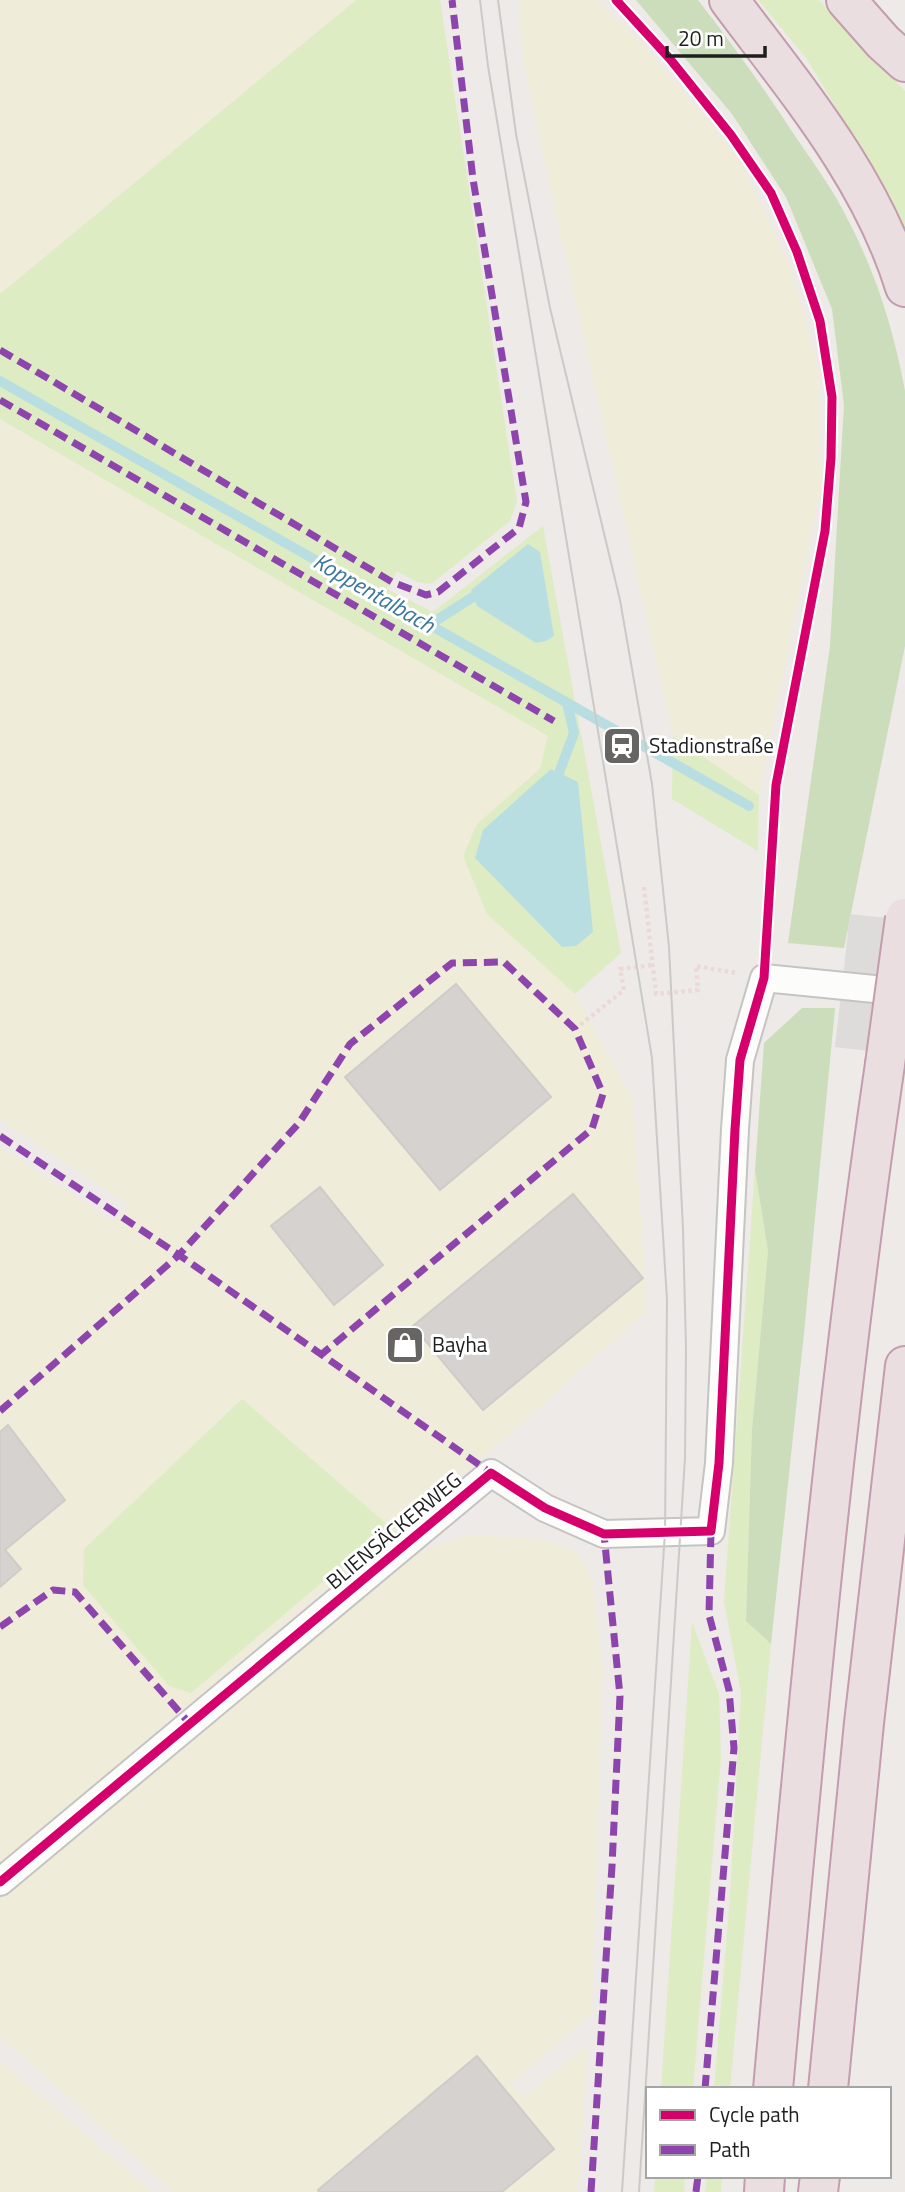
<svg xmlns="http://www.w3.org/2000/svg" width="905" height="2192" viewBox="0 0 905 2192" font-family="'Titillium Web',sans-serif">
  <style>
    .farmland { fill: #efecd9 }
    .grass { fill: #deecc4 }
    .forest { fill: #cbddba }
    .water { fill: #b8dee2 }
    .pier { fill: #dddcda }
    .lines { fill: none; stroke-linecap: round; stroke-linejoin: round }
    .stream { stroke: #b8dee2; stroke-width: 10 }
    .building { fill: #d5d2d0; stroke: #d0cbc8; stroke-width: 2 }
    .street-casing { stroke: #c5c4c3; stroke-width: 30 }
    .highway-casing { stroke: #c49cad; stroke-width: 42 }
    .path { stroke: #ebd9d9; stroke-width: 4.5; stroke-dasharray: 3.5 3.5; stroke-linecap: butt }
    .street { stroke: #fcfcfb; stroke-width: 26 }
    .highway { stroke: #eadee1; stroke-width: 38 }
    .tram { stroke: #cacac9; stroke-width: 2 }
    .highway-bridge-casing { stroke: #c49cad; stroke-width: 42; stroke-linecap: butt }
    .highway-bridge { stroke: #eadee1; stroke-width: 38 }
    .quiet { stroke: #8e44ad; stroke-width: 7; stroke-dasharray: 14 7; stroke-linecap: butt }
    .cycleway-casing { stroke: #fff; stroke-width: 13 }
    .cycleway { stroke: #d6006c; stroke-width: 9 }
    .labels { text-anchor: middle; stroke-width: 6; stroke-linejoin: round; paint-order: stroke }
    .poi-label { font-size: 21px; fill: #1e1e1e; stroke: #fff; text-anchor: start }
    .street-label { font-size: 21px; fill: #1e1e1e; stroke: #fff }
    .water-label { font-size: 23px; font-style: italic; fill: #3d779c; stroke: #fff }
  </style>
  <rect width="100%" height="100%" fill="#edeae7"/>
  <!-- farmland -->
  <g class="farmland">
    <polygon points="0,0 356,0 0,294"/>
    <polygon points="518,0 596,0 639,39 739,159 791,268 818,368 821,487 759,795 673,736 549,184 524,62"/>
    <polygon points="0,419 548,736 540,769 477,824 463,857 487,914 575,994 633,1099 647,1311 494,1448 0,1863 0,1147 113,1222 129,1205 0,1120"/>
    <polygon points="464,1535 543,1539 577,1552 592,1577 603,1669 592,2013 511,2084 523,2097 588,2045 578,2192 174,2192 0,2036 0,1898 402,1559"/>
    <polygon points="0,2061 153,2192 0,2192"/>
  </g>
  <!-- grass -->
  <g class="grass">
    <polygon points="356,0 440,0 517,502 510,521 431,584 417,582 397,571 387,589 433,612 543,526 621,953 575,994 487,914 463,856 477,824 540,769 548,736 0,419 0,294"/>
    <polygon points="758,0 819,0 905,91 905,236 874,170 806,58"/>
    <polygon points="673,736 759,795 758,851 672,799"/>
    <polygon points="755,1170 768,1251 752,1430 746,1621 771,1644 730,2089 714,2089 730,1896 741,1693 724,1601"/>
    <polygon points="242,1399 389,1526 191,1693 169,1686 83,1585 84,1549"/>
    <polygon points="692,1622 719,1694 721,1757 693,2089 661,2089"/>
    <polygon points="655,2176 685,2176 684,2192 654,2192"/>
    <polygon points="707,2176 722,2176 721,2192 705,2192"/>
  </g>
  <!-- forest -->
  <g class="forest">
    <path d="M636,0h62c35,45 68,91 99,139 18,26 37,52 51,81 28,53 46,111 57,171v255l-61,302 -56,-5 42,-297 14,-241 -12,-96 -46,-112 -54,-83z"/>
    <polygon points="802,1008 835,1008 804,1333 771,1644 746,1621 752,1430 768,1251 755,1170 764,1043"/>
  </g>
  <!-- water -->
  <g class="water">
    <polygon points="528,544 540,552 554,636 546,641 536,643 477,606 471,590"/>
    <polygon points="551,769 578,782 593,932 576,946 562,947 475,858 483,830"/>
  </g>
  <!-- pier -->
  <polygon class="pier" points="850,914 905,920 905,1055 835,1047"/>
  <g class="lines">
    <!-- stream -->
    <g class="stream">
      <polyline points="0,381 749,806"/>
      <polyline points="429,625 473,597"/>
      <polyline points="559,773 574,733 567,703"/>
    </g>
  </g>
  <!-- building -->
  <g class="building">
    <polygon points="456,984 551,1097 440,1190 345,1077"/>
    <polygon points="320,1187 383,1265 334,1305 271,1226"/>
    <polygon points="573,1194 643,1278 483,1410 413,1326"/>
    <polygon points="8,1425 65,1500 5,1550 21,1569 0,1587 0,1432"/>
    <polygon points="477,2056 554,2149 502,2192 319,2192 318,2190"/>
  </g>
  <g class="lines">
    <defs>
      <polyline id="street" points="0,1882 491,1473 545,1508 604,1534 711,1531 719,1463 735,1129 740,1060 764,978 905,992"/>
      <g id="highway">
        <path d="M729,0c68,91 142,177 176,287"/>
        <polyline points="846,0 883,42 905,62"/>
        <path d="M773,2089c31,-342 62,-685 112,-1025"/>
        <polyline points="828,2089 864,1723 905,1366"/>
        <polyline points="764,2192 765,2176"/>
        <polyline points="818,2192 820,2176"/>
      </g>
    </defs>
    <!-- street casing -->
    <use href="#street" class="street-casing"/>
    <!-- highway casing -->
    <use href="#highway" class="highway-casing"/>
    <!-- path -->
    <g class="path">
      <polyline points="644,887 656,994 698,990 696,966 736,973"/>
      <polyline points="575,1029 624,990 620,969 652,965"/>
    </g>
    <!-- street -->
    <use href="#street" class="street"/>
    <!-- highway -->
    <use href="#highway" class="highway"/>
    <!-- tram -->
    <g class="tram">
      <polyline points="480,0 488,66 652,1058 667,1300 665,1532 622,2192"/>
      <polyline points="498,0 516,134 550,308 620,600 652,784 669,947 683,1229 686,1348 685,1458 639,2192"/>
    </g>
    <defs>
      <polyline id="highway-bridge" points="885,1064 905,918"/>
    </defs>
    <!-- highway-bridge casing -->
    <use href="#highway-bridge" class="highway-bridge-casing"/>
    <!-- highway-bridge -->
    <use href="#highway-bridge" class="highway-bridge"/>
    <!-- quiet -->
    <g class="quiet">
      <polyline points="0,350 392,582 426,595 438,592 519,528 526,502 473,179 452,0"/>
      <polyline points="0,400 554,721"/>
      <polyline points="0,1136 179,1255 491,1473"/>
      <polyline points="0,1411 179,1255 299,1123 350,1044 452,963 504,962 575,1029 603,1094 592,1129 322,1354"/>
      <polyline points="0,1627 53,1590 75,1592 190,1724"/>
      <polyline points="705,2089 734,1748 729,1690 709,1615 711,1531"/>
      <polyline points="591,2192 612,1866 620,1696 604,1534"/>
      <polyline points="696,2192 698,2176"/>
    </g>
    <defs>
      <polyline id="cycleway" points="0,1882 491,1473 545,1508 604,1534 711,1531 719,1463 735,1129 740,1060 764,978 776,785 825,531 831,458 832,397 820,321 797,252 771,193 731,135 670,59 616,0"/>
    </defs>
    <!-- cycleway casing -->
    <use href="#cycleway" class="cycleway-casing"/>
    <!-- cycleway -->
    <use href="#cycleway" class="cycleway"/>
  </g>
  <!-- icons -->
  <defs>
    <symbol id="station-square" viewBox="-11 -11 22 22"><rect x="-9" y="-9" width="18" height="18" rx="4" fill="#666564" stroke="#fff"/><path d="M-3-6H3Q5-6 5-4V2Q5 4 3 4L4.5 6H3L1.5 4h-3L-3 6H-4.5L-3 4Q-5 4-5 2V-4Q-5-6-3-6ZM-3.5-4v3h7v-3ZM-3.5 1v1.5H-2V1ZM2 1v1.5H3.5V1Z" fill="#fff"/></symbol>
    <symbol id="shop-square" viewBox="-11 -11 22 22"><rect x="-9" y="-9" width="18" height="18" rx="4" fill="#666564" stroke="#fff"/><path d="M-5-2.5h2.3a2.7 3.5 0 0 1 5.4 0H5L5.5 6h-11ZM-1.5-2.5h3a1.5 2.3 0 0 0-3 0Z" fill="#fff"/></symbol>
  </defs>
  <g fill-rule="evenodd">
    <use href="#station-square" x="600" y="724" width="44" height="44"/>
    <use href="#shop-square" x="383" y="1323" width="44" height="44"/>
  </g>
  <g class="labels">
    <!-- poi labels -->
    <g class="poi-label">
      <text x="649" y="753">Stadionstraße</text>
      <text x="432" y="1352">Bayha</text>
    </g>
    <!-- street labels -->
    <g class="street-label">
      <text transform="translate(394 1531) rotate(-40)" y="7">BLIENSÄCKERWEG</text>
    </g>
    <!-- water labels -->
    <g class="water-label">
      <text transform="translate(374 593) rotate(30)" y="8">Koppentalbach</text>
    </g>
  </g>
  <!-- legend -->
  <rect x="646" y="2087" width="245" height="91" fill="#ffffff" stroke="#a5a5a5" stroke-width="2"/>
  <rect x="660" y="2110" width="35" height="10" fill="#d6006c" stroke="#a5a5a5" stroke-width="2"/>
  <text x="709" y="2122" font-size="21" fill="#1e1e1e">Cycle path</text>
  <rect x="660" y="2145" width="35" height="10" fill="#8e44ad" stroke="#a5a5a5" stroke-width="2"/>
  <text x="709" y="2157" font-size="21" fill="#1e1e1e">Path</text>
  <!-- scale -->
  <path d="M667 46v10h98v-10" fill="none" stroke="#1e1e1e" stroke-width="3.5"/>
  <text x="678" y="46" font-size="21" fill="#1e1e1e" stroke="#ffffff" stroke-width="5" paint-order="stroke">20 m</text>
</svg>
